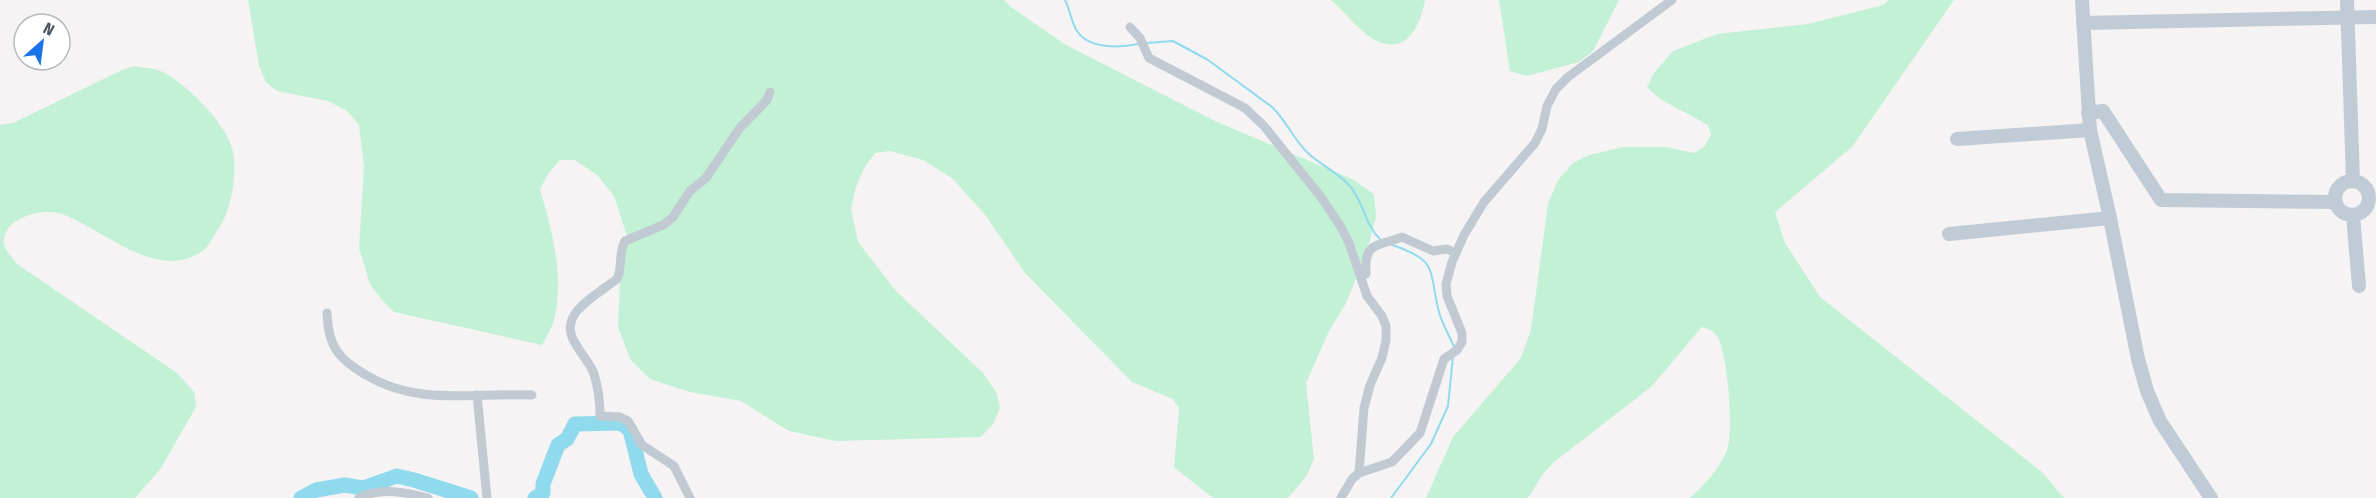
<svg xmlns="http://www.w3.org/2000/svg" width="2376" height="498" viewBox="0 0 2376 498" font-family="'Fira Sans Condensed',sans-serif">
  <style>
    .green { fill: #c3f1d5 }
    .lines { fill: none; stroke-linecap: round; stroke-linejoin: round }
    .stream { stroke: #90daee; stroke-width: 2 }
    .river { stroke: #90daee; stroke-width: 15 }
    .street { stroke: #c1cad2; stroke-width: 9 }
    .secondary { stroke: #c1cbd6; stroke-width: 14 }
  </style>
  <rect width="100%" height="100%" fill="#f5f3f3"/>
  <!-- green -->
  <g class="green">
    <path d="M248,0h756l7,7 55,38 149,76 137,58 22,15 2,23 -10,38 -20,48 -17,28 -23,52 8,76 -7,16 -19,23h-75l-39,-31 5,-59 -6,-9 -41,-17 -107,-109 -39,-57 -33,-37 -30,-19 -33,-9 -15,2 -11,15 -8,19 -5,22 7,33 38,49 87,82 13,19 4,16 -7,16 -12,13 -145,4 -47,-10 -48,-30 -51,-9 -40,-13 -20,-20 -12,-32 2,-45 7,-46 -13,-40 -17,-21 -22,-15h-15l-12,14 -8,15c12,44 25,85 14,131 -2,8 -8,17 -12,25l-148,-33 -12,-12 -12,-16 -11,-36 5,-81 -5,-42 -12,-14 -19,-10 -51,-10 -11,-9 -7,-16z"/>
    <path d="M1331,0h94c-5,28 -20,57 -52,39 -15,-9 -28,-27 -42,-39z"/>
    <polygon points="1499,0 1619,0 1593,51 1579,62 1527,76 1510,71"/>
    <path d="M1889,0h65l-102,147 -77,65 10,31 35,54 222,175 22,26h-374c15,-14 29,-28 37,-48 7,-18 1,-97 -10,-114 -3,-5 -10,-8 -15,-9l-51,60 -97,75 -12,13 -14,23h-102l27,-61 68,-79 10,-28 17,-126 10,-24 15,-17 16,-8 34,-8h43l28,6 11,-7 6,-11 -3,-10 -48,-26 -13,-12 7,-14 19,-22 44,-17 91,-10 75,-19z"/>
    <path d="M135,66c7,2 16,2 23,4 25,9 71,56 75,82 4,24 -1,58 -16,79 -4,6 -8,15 -13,19 -46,34 -100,-21 -142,-36 -19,-7 -62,4 -58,31 2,6 9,14 13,19l160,109 17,19 2,15 -35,61 -26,30h-135v-373l13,-2 109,-53z"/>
  </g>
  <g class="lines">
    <!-- stream -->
    <g class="stream">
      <path d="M1065,0c5,9 6,22 12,31 12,18 42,17 61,13"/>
      <path d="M1147,43l26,-2 35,19 64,47c15,14 22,34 37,47 12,11 29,19 40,31 15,16 15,40 32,55"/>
      <path d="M1392,245c48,16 36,25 47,67 3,12 11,24 15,35"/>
      <polyline points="1391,498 1431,444 1448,406 1453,356"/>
    </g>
    <!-- river -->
    <g class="river">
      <polyline points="301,498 316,490 345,485 363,488 397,476 414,480 471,498"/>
      <polyline points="535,498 543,493 543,484 558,445 567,439 575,424 621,423 630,430 641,474 655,498"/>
    </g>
    <!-- street -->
    <g class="street">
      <polyline points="1130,27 1140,38 1149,58 1245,108 1264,126 1321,197 1341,227 1349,243 1367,296 1382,316 1386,326 1386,340 1382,358 1370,385 1364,408 1359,473"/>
      <path d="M1361,277l5,-3c-2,-32 10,-27 36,-37l31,14 14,-2 9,4"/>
      <path d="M327,313c1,33 11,46 39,62 53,32 108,17 166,20"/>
      <polyline points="477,395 487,498"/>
      <path d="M359,498c21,-11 46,-6 69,0"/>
      <path d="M690,498l-16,-32 -32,-21 -14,-24 -8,-4 -20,-1c0,-14 -2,-29 -6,-42 -7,-21 -37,-38 -17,-63 10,-12 27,-22 40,-32 6,-12 1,-26 8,-38l38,-16 10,-8 17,-26 16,-13 33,-49 28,-29 3,-8"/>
      <polyline points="1341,498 1352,479 1359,473 1392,462 1420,433 1444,359 1457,350 1462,342 1462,333 1447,296 1446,284 1452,262 1464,235 1484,202 1535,143 1542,129 1547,106 1556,89 1568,77 1672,0"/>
    </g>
    <!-- secondary -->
    <g class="secondary">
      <polyline points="2082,0 2090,130 2110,218 2138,359 2147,391 2160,421 2211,498"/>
      <polyline points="2347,0 2353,180"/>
      <polyline points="2083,23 2376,17"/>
      <polyline points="2088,113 2103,111 2161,200 2335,202"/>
      <polyline points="1957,139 2090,130"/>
      <circle cx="2352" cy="198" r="17"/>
      <polyline points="2353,215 2359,286"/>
      <polyline points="1949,234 2110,218"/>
    </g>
  </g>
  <!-- north arrow -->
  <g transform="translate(42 42) rotate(28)"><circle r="28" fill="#ffffff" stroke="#b7bbc0" stroke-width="1.5"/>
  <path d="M0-4.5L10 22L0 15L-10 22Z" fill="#1a73e8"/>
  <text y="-9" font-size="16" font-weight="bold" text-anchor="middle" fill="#4a5661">N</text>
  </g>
</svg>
